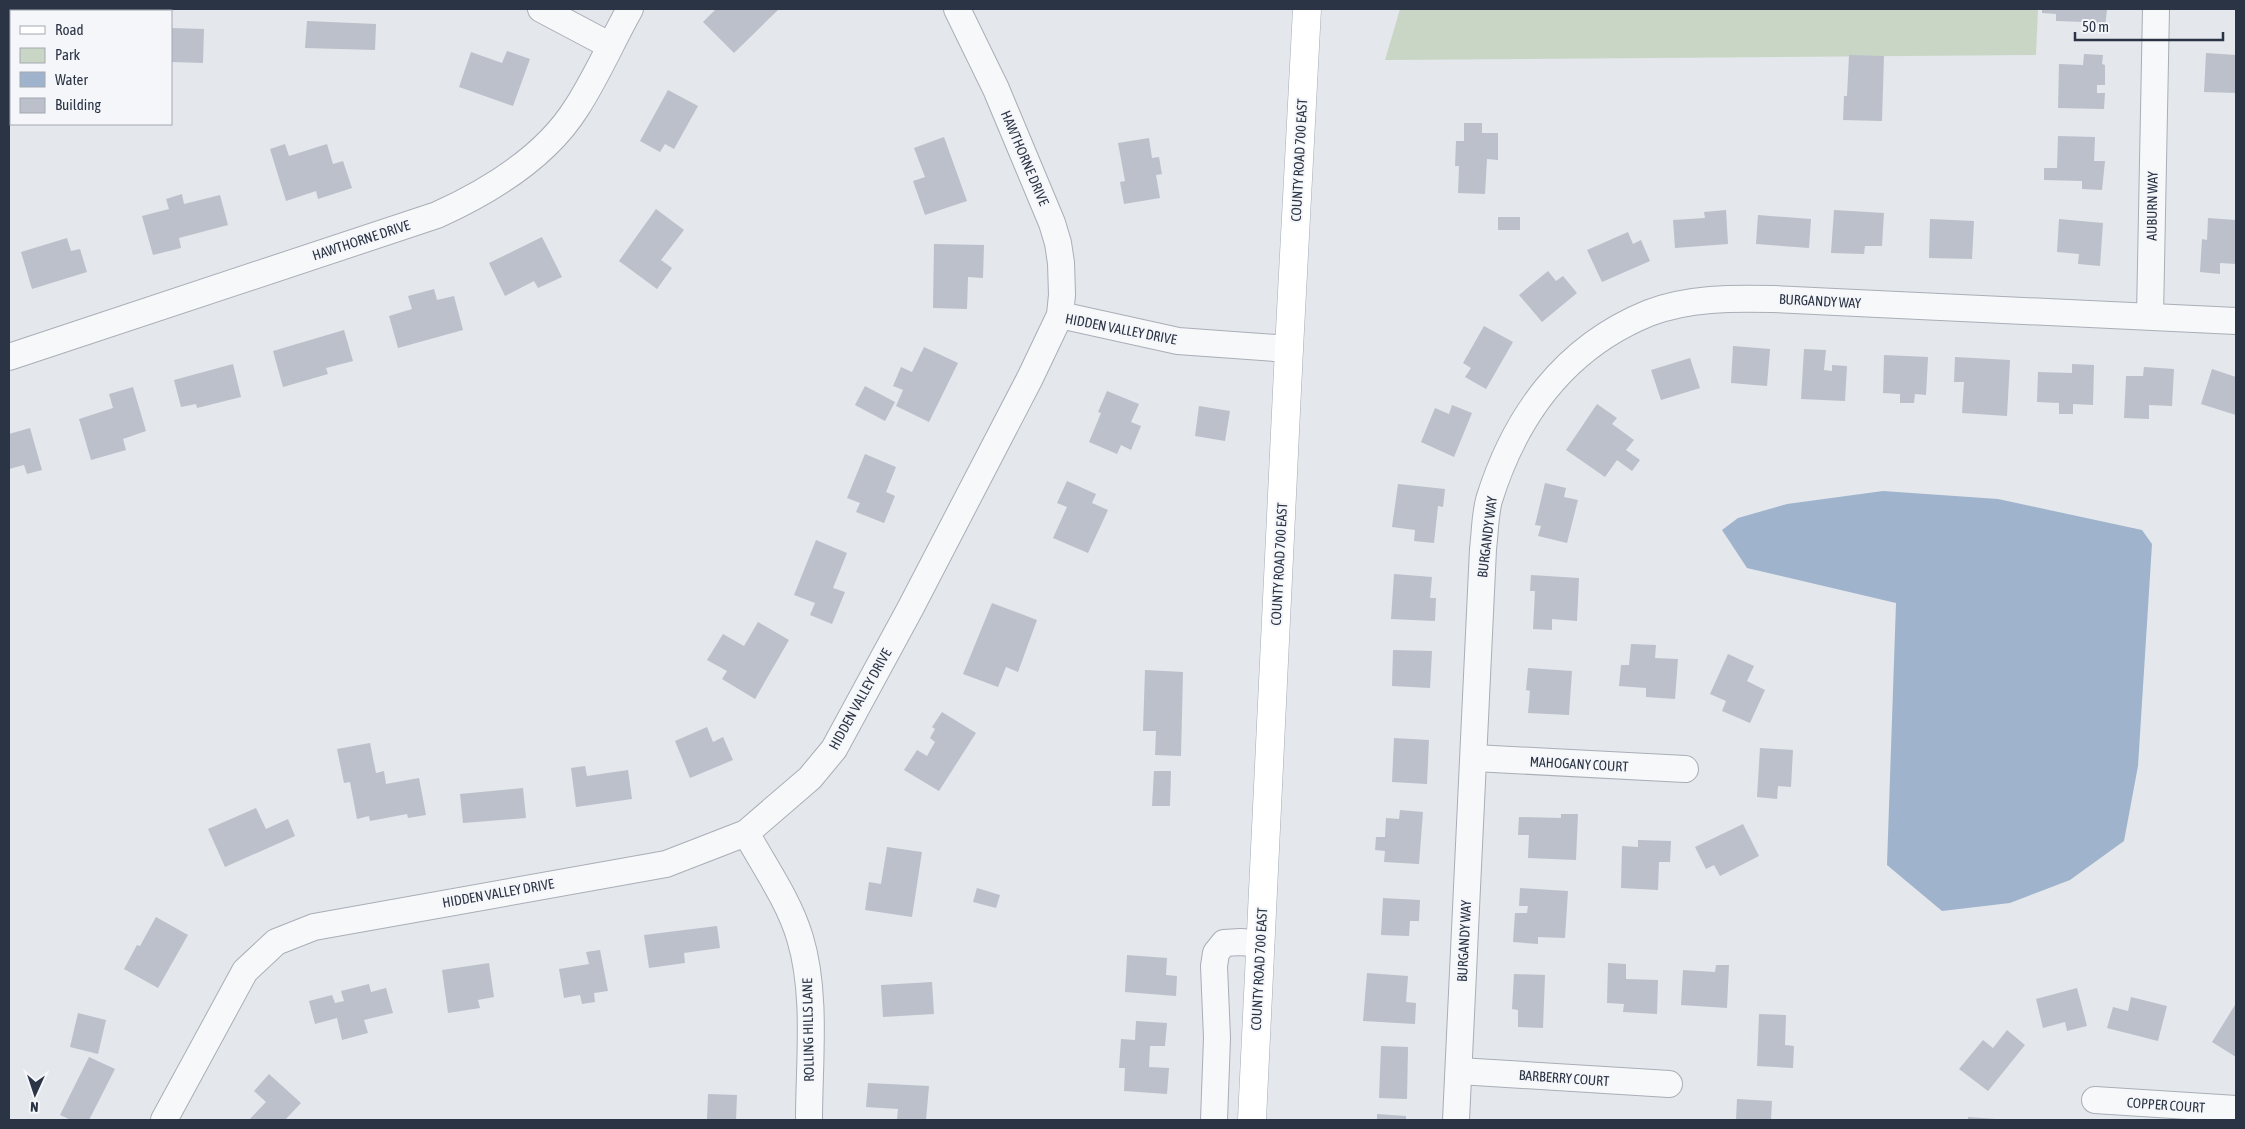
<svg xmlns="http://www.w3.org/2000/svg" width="2245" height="1129" viewBox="0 0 2245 1129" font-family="'Asap Condensed',sans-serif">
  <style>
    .green { fill: #c9d6c5 }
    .water { fill: #9fb4cc }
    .building { fill: #bbc0ca }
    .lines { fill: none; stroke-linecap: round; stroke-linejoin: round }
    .minor-casing { stroke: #a9aeb7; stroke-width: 28 }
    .major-casing { stroke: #a3abb8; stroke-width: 29 }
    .minor { stroke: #f7f8fa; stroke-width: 26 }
    .major { stroke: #fff; stroke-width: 28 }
    .labels { text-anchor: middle; stroke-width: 4; stroke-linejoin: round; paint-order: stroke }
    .street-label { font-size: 14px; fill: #2b3445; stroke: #f4f6f9 }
  </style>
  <rect width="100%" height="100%" fill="#e4e7ec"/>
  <!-- green -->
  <polygon class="green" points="1400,9 2038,9 2036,55 1385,60"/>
  <!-- water -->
  <polygon class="water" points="1883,491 1998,499 2142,530 2152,544 2138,766 2124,841 2070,880 2010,903 1942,911 1887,865 1896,603 1747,568 1722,530 1738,518 1787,504"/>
  <!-- building -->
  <g class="building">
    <polygon points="716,9 779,9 734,53 703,22"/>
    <polygon points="2042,9 2107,9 2105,29 2085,29 2085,22 2056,21 2056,14 2042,13"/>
    <polygon points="307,21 376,24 375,50 305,48"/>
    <polygon points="171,28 204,29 203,63 171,62"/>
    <rect x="9" y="38" width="2" height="39"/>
    <polygon points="507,51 530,59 513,106 459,87 471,52 502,63"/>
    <polygon points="2206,53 2236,55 2236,93 2204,92"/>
    <polygon points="2084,54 2103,55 2102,64 2105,65 2105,85 2097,85 2097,93 2105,93 2104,109 2058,108 2059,64 2083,65"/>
    <polygon points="1849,55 1884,56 1882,121 1843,120 1844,96 1847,96"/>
    <polygon points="668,90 698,106 674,149 665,144 660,152 640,141"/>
    <polygon points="1464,123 1482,123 1482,133 1498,133 1498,160 1487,159 1485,194 1458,193 1459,166 1455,166 1456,141 1464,141"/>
    <polygon points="2058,136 2095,137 2094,161 2105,161 2102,190 2082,189 2082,181 2044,180 2044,168 2057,168"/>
    <polygon points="944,137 967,201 925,215 913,181 925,177 914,148"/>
    <polygon points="1149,138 1152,158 1159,157 1162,174 1156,175 1160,198 1124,204 1120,182 1125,181 1118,143"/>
    <polygon points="285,144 289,156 327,144 333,164 343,161 352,188 318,199 316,191 286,201 270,149"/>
    <polygon points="182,194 184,204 220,195 228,225 179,238 181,248 153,255 142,216 169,209 166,199"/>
    <polygon points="656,209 684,230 661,260 672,268 657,289 619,261"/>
    <polygon points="1726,210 1728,244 1675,248 1673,220 1705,218 1704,212"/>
    <polygon points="1834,210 1884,213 1882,246 1865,246 1864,254 1831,253"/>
    <polygon points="1758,215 1811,219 1809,248 1756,244"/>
    <rect x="1498" y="217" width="22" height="13"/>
    <polygon points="2208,218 2236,220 2236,264 2220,263 2220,274 2200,272 2202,239 2207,240"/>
    <polygon points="1930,219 1974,221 1972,259 1929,258"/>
    <polygon points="2059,219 2103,223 2100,266 2078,264 2079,254 2057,252"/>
    <polygon points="1628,232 1633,244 1641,240 1650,261 1602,282 1587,250"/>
    <polygon points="542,237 562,277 538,288 534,281 505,296 489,263"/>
    <polygon points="67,238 71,251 80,249 87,272 32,289 21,252"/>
    <polygon points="934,244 984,245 983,278 968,277 967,309 933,308"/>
    <polygon points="1548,271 1556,281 1563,276 1577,293 1542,322 1519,295"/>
    <polygon points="434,289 437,300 454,296 463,330 398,348 389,316 412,309 408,296"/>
    <polygon points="1484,326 1513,342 1486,389 1465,377 1471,368 1463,363"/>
    <polygon points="344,330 353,361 326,368 328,374 283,387 273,351"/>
    <polygon points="1733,346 1770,349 1767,386 1731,383"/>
    <polygon points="924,347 958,363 929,422 896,406 903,390 893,386 901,367 912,372"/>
    <polygon points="1804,349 1826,350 1824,370 1832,371 1832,365 1847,366 1845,401 1801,399"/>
    <polygon points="1884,355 1928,357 1926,395 1915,394 1914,403 1900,403 1900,394 1883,393"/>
    <polygon points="1955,357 2010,360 2007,416 1962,413 1964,382 1954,382"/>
    <polygon points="1690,358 1700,388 1661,400 1651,370"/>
    <polygon points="233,364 241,397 197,408 196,404 181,407 174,380"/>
    <polygon points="2072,364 2094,365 2093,405 2073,404 2073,414 2059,414 2059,403 2037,402 2038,372 2072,373"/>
    <polygon points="2144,367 2174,369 2172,406 2149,405 2149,419 2124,418 2126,376 2143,376"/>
    <polygon points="2212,369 2236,377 2236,415 2201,404"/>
    <polygon points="865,386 895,402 885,421 855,405"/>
    <polygon points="133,387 146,431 123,439 126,450 91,460 79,419 113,408 109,394"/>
    <polygon points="1107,391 1139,404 1131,422 1141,426 1131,450 1121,445 1117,454 1089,442 1101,413 1098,412"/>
    <polygon points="1597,404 1617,418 1612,424 1634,440 1626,450 1640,460 1632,471 1617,460 1605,477 1566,450"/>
    <polygon points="1452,405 1472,413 1454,457 1421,442 1435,408 1449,414"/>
    <polygon points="1199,406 1230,411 1225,441 1195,436"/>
    <polygon points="30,428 42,470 27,474 24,465 9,469 9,434"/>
    <polygon points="865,454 896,467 886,492 895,496 884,523 856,512 860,503 847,498"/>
    <polygon points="1067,481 1096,494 1092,503 1108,510 1088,553 1053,538 1067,507 1057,503"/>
    <polygon points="1545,483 1566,488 1564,497 1578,500 1567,543 1538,536 1541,526 1535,525"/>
    <polygon points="1398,484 1445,489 1443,507 1438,506 1434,543 1414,541 1415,530 1392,527"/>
    <polygon points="816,540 847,553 833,588 845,592 832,624 810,615 815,603 794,595"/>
    <polygon points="1394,574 1432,577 1430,598 1436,598 1435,621 1391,619"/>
    <polygon points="1531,575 1579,578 1577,621 1552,619 1552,630 1533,629 1535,591 1530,591"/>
    <polygon points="992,603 1037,620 1018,672 1006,667 998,687 963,674"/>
    <polygon points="758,622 789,640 755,699 722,679 727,671 707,660 723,634 744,646"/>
    <polygon points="1631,644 1656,645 1655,658 1678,659 1675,699 1646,697 1646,688 1619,686 1621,665 1629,665"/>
    <polygon points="1393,650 1432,651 1430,688 1392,686"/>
    <polygon points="1728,654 1754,666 1747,681 1765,690 1750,723 1722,711 1726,701 1710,694"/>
    <polygon points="1528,668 1572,671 1569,715 1528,713 1530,691 1526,690"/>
    <polygon points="1145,670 1183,672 1181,756 1155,755 1156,731 1143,731"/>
    <polygon points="942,712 976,733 939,791 904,770 917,750 927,756 935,742 930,738 935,729 932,727"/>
    <polygon points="707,727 713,742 723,737 733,760 690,778 675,741"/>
    <polygon points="1394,738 1429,740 1427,784 1392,782"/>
    <polygon points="370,743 376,773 384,771 386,784 419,778 426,815 408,818 407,814 370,821 369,816 357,819 350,782 344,783 337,749"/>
    <polygon points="1760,748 1793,750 1791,787 1778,786 1777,799 1757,797"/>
    <polygon points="585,766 587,776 628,770 632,799 576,807 571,768"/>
    <polygon points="1154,771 1171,771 1170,806 1152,806"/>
    <polygon points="523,788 526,818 463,823 460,794"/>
    <polygon points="256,808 266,829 288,819 295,836 225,867 208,829"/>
    <polygon points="1400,810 1423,812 1419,864 1384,862 1385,851 1375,850 1376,837 1385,837 1386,818 1399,819"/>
    <polygon points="1561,814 1578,814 1576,860 1528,858 1529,835 1518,835 1519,817 1561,818"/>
    <polygon points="1743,824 1759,856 1720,876 1714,865 1706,869 1695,847"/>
    <polygon points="1638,840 1671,841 1670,862 1659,862 1658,890 1621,888 1622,846 1638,847"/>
    <polygon points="887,847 922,852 912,917 865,910 869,882 881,884"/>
    <polygon points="977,888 1000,895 996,908 973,902"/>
    <polygon points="1520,888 1568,891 1565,938 1538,937 1538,944 1513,942 1515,913 1527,913 1528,906 1519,906"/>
    <polygon points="1383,898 1420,900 1419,921 1410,921 1409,936 1381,935"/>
    <polygon points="156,917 188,935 158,988 124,969 137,945 140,946"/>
    <polygon points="717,926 720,948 684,953 685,963 649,968 644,935"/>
    <polygon points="600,950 608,991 594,993 595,1002 582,1004 580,995 564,998 559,969 589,964 586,952"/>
    <polygon points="1127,955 1167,958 1166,975 1177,976 1176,996 1125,992"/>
    <polygon points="489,963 494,997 478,1000 480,1008 448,1013 442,970"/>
    <polygon points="1608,963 1626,964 1626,979 1658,980 1657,1014 1623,1012 1624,1004 1607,1003"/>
    <polygon points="1716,965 1729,965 1727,1008 1681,1005 1683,970 1715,972"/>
    <polygon points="1367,973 1408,976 1406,1002 1416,1003 1415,1024 1363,1021"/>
    <polygon points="1514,974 1545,975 1543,1028 1518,1027 1518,1010 1512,1009"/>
    <polygon points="932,982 934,1014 883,1017 881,985"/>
    <polygon points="369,984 371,992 386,988 393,1013 364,1020 368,1033 342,1040 337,1018 315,1024 309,1001 332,995 335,1003 344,1001 341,991"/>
    <polygon points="2077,988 2087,1026 2067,1031 2065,1022 2043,1028 2036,999"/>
    <polygon points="2131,997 2167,1006 2158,1041 2107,1028 2113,1007 2128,1011"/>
    <polygon points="2235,1005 2236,1006 2236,1057 2212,1042"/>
    <polygon points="78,1013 106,1020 98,1054 70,1047"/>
    <polygon points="1759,1014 1786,1015 1785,1045 1794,1046 1793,1068 1757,1066"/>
    <polygon points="1136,1021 1167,1023 1165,1046 1150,1046 1149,1067 1169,1068 1167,1094 1124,1091 1125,1068 1119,1068 1121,1039 1135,1040"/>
    <polygon points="2007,1030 2025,1045 1988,1091 1959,1069 1983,1040 1993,1048"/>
    <polygon points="1381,1046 1408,1047 1407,1099 1379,1098"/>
    <polygon points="89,1057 115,1069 89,1120 71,1120 60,1115"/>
    <polygon points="269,1074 301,1103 285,1120 249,1120 266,1102 254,1091"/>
    <polygon points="868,1083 929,1086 926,1120 897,1120 898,1109 866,1107"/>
    <polygon points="708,1094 737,1095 736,1120 707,1120"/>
    <polygon points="1737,1099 1772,1101 1771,1120 1736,1120"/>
    <polygon points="1377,1114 1406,1116 1406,1120 1377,1120"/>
    <polygon points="1968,1117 1996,1119 1996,1120 1968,1120"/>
  </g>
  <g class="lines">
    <defs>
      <g id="minor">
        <polyline points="541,9 609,45"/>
        <polyline points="1060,315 1178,341 1289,349"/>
        <polyline points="2150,316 2156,9"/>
        <path d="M9,357l428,-142c53,-24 109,-58 140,-108 20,-31 35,-66 53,-98"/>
        <polyline points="1474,758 1685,769"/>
        <path d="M746,833c19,34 43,68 54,105 17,56 9,124 9,182"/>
        <polyline points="1459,1071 1669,1084"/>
        <polyline points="2095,1100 2236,1109"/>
        <polyline points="164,1120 245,971 276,942 314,927 666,864 746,833 810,778 834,749 910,609 1030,378 1060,315 1062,295 1061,263 1058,243 1052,223 996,89 957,9"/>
        <polyline points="1214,1120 1217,1038 1214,966 1216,953 1224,943 1241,942 1261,944"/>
        <path d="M1456,1120l27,-571c2,-16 2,-34 6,-49 26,-84 76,-153 160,-187 39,-15 83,-15 124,-14l463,22"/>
      </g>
      <polyline id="major" points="1252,1120 1289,349 1307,9"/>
    </defs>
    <!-- minor casing -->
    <use href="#minor" class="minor-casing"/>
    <!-- major casing -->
    <use href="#major" class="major-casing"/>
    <!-- minor -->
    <use href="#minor" class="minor"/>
    <!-- major -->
    <use href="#major" class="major"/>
  </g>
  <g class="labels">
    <!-- street labels -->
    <g class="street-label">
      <text transform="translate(1025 158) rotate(67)" y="5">HAWTHORNE DRIVE</text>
      <text transform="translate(1299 160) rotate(-87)" y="5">COUNTY ROAD 700 EAST</text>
      <text transform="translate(2152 206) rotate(-89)" y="5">AUBURN WAY</text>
      <text transform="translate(361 240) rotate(-18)" y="5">HAWTHORNE DRIVE</text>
      <text transform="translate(1820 301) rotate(3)" y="5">BURGANDY WAY</text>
      <text transform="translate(1121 329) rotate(11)" y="5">HIDDEN VALLEY DRIVE</text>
      <text transform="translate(1487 537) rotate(-83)" y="5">BURGANDY WAY</text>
      <text transform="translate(1279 564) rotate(-87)" y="5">COUNTY ROAD 700 EAST</text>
      <text transform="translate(860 699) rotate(-61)" y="5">HIDDEN VALLEY DRIVE</text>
      <text transform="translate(1579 764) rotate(3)" y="5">MAHOGANY COURT</text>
      <text transform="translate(498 893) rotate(-10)" y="5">HIDDEN VALLEY DRIVE</text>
      <text transform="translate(1464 941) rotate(-87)" y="5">BURGANDY WAY</text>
      <text transform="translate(1259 969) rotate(-87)" y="5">COUNTY ROAD 700 EAST</text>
      <text transform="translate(808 1030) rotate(-91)" y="5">ROLLING HILLS LANE</text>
      <text transform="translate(1564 1078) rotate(4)" y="5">BARBERRY COURT</text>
      <text transform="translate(2166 1105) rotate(4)" y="5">COPPER COURT</text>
    </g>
  </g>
  <!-- border -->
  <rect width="2245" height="1129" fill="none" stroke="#2b3445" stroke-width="20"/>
  <!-- legend -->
  <rect x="10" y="10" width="162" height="115" fill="#f4f6f9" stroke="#a4a8b1"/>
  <rect x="20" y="26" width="25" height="8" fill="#ffffff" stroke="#a4a8b1"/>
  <text x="55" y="35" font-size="15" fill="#2b3445">Road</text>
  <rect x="20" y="48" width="25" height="15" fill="#c9d6c5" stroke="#a4a8b1"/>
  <text x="55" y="60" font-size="15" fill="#2b3445">Park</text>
  <rect x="20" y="72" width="25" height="15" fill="#9fb4cc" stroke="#a4a8b1"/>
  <text x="55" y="85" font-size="15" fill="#2b3445">Water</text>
  <rect x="20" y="98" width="25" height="15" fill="#bbc0ca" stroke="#a4a8b1"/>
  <text x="55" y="110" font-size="15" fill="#2b3445">Building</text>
  <!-- north arrow -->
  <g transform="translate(35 1094) rotate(183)" stroke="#f4f6f9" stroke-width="4" paint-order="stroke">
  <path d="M0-4L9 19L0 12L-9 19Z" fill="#2b3445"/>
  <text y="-8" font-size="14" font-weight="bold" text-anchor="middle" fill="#2b3445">N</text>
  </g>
  <!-- scale -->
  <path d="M2075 32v8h148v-8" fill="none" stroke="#2b3445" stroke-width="2.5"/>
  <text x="2082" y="32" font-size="15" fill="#2b3445" stroke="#f4f6f9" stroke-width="4" paint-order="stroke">50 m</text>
</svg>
